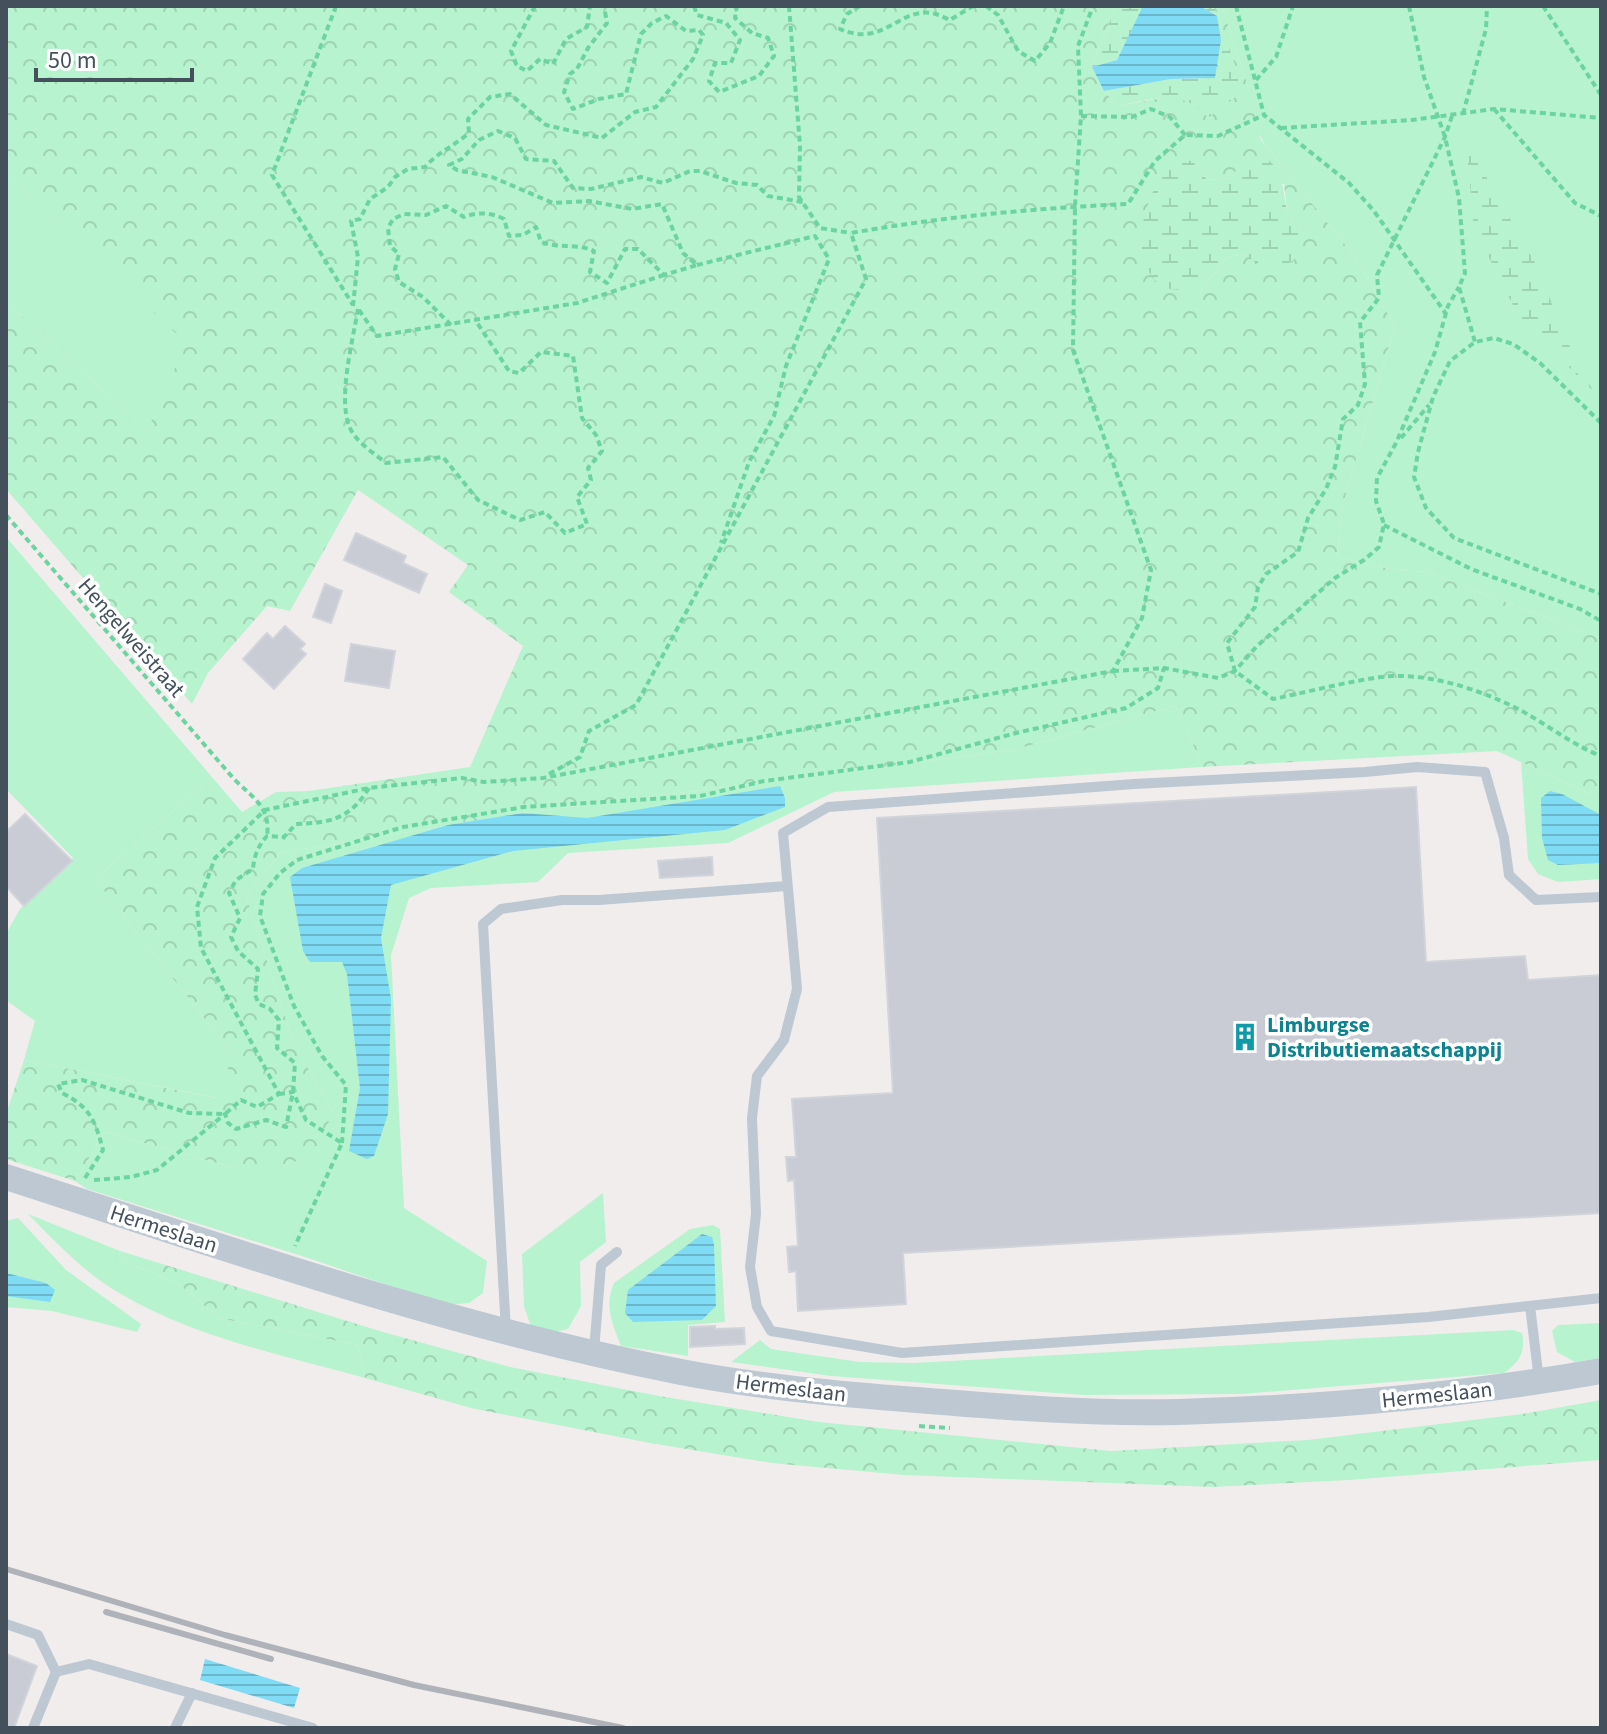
<svg xmlns="http://www.w3.org/2000/svg" width="1607" height="1734" viewBox="0 0 1607 1734" font-family="'Source Sans 3',sans-serif">
  <style>
    .grass { fill: #b7f3ce }
    .forest { fill: url(#forest-crowns); fill-rule: evenodd }
    .wetland { fill: url(#wetland-marsh) }
    .water { fill: url(#water-rules) }
    .building { fill: #c9ccd4; stroke: #d1d4da; stroke-width: 2 }
    .lines { fill: none; stroke-linecap: round; stroke-linejoin: round }
    .path { stroke: #6cd4a1; stroke-width: 4; stroke-dasharray: 6 4; stroke-linecap: butt }
    .service { stroke: #bdc8d2; stroke-width: 10 }
    .tertiary { stroke: #bdc8d2; stroke-width: 26 }
    .rail { stroke: #afb3b9; stroke-width: 6 }
    .labels { text-anchor: middle; stroke-width: 7; stroke-linejoin: round; paint-order: stroke }
    .street-label { font-size: 22px; fill: #44515d; stroke: #fff }
    .culture-label { font-size: 22px; font-weight: bold; fill: #0d838f; stroke: #fff; text-anchor: start }
  </style>
  <defs>
    <pattern id="forest-crowns" width="20" height="18" patternUnits="userSpaceOnUse" patternTransform="scale(2)"><rect width="20" height="18" fill="#b7f3ce"/><path d="M2 6a3 3 0 1 1 6 0M12 15a3 3 0 1 1 6 0" fill="none" stroke="#9fd2b3"/></pattern>
    <pattern id="wetland-marsh" width="20" height="14" patternUnits="userSpaceOnUse" patternTransform="scale(2)"><rect width="20" height="14" fill="#b7f3ce"/><path d="M1 5h8M5 5V1M11 12h8M15 12V8" fill="none" stroke="#9fd2b3"/></pattern>
    <pattern id="water-rules" width="6" height="5" patternUnits="userSpaceOnUse" patternTransform="scale(2)"><rect width="6" height="5" fill="#80dcf4"/><path d="M0 2.5h6" fill="none" stroke="#6ab5c9"/></pattern>
  </defs>
  <rect width="100%" height="100%" fill="#f1eded"/>
  <!-- grass -->
  <g class="grass">
    <polygon points="1222,6 1601,6 1601,638 1426,572 1395,570 1337,557 1343,504 1395,326 1354,256 1265,145 1259,133 1247,83"/>
    <polygon points="6,173 187,343 148,432 6,301"/>
    <polygon points="6,537 212,777 95,879 233,1055 218,1098 24,1060 35,1021 6,1000 6,934 20,909 73,858 6,789"/>
    <polygon points="1175,706 1189,732 1201,767 834,792 728,843 568,853 538,882 431,888 409,898 391,955 404,1208 487,1261 483,1293 469,1303 446,1305 305,1257 87,1189 75,1181 105,1132 235,1168 333,1113 293,1041 246,896 280,853 523,813 1012,750"/>
    <polygon points="1521,762 1601,799 1601,879 1558,882 1538,874 1528,859"/>
    <polygon points="603,1193 606,1242 580,1262 581,1306 568,1329 550,1333 531,1327 524,1306 522,1254"/>
    <path d="M28,1214l92,37 -1,8 61,26 39,33 139,27 7,33c-82,-23 -170,-40 -244,-84 -36,-20 -64,-51 -93,-80z"/>
    <polygon points="18,1218 66,1270 141,1324 137,1332 52,1311 6,1307 6,1221"/>
    <path d="M713,1225l7,4 5,93 -37,3v31l-67,-10c-9,-23 -17,-39 -7,-63l76,-54z"/>
    <polygon points="1601,1323 1601,1358 1575,1362 1557,1352 1552,1331 1558,1325"/>
    <path d="M1513,1330l9,3c4,19 -3,30 -18,40l-263,21 -157,1 -253,-19 -100,-14 29,-22 11,9 89,13 53,1z"/>
  </g>
  <!-- forest -->
  <g class="forest">
    <path d="M6,6h1110l-24,61 12,24 14,15 54,-10 25,9 20,-89 -3,-10h8l25,77 14,57 93,116 41,70 -52,178 -6,53 58,13 31,2 175,66v161l-104,-48 -296,16 -12,-35 -14,-26 -163,44 -489,63 -243,40 -34,43 47,145 40,72 -22,45 -50,11 -26,-1 -130,-36 -30,49 -69,-22v-45l18,-54 193,38 16,-43 -138,-176 117,-102 30,35 34,-20 33,-1 161,-24 53,-121 -74,-54 19,-27 -110,-75 -68,121 -23,-5 -59,67 -16,31 -186,-215v-188l141,130 39,-88 -180,-170zM1193,162l14,18 23,-2 54,6 3,27 15,23 -56,20 -19,3 -28,35z"/>
    <polygon points="120,1251 383,1332 510,1367 659,1396 819,1422 1111,1451 1308,1440 1522,1414 1601,1400 1601,1460 1349,1480 1212,1487 904,1475 772,1463 650,1443 471,1408 365,1378 358,1345 219,1318 180,1285 119,1259"/>
  </g>
  <!-- wetland -->
  <g class="wetland">
    <polygon points="1116,6 1143,8 1117,60 1092,67"/>
    <path d="M1200,6h14l26,73 1,14 -33,25c-25,-31 -56,-18 -90,-12l-14,-15 67,-12 44,-1 6,-38 -4,-24z"/>
    <polygon points="1466,141 1539,270 1563,333 1593,391 1520,319 1474,228"/>
    <polygon points="1183,158 1193,162 1207,180 1230,178 1245,159 1267,159 1280,171 1287,211 1302,234 1293,262 1263,269 1246,254 1227,257 1199,292 1161,288 1134,252 1151,195 1171,161"/>
  </g>
  <!-- water -->
  <g class="water">
    <polygon points="1143,6 1200,6 1217,16 1221,40 1215,78 1171,79 1104,91 1092,67 1117,60"/>
    <polygon points="780,786 785,798 785,807 725,830 513,851 391,885 381,938 391,999 388,1114 374,1156 367,1159 349,1151 360,1088 347,974 342,962 310,962 303,951 290,877 302,868 448,825 523,813 587,818"/>
    <polygon points="1550,791 1562,794 1601,815 1601,863 1558,865 1548,860 1542,838 1541,798"/>
    <polygon points="702,1234 712,1237 714,1244 716,1306 702,1320 633,1322 625,1313 628,1290"/>
    <polygon points="6,1273 46,1283 55,1290 50,1302 6,1296"/>
    <polygon points="205,1659 300,1688 294,1708 200,1680"/>
  </g>
  <!-- building -->
  <g class="building">
    <polygon points="356,533 406,556 403,563 427,574 419,593 344,560"/>
    <polygon points="325,584 342,591 331,623 313,617"/>
    <polygon points="285,626 305,644 300,649 306,654 274,689 243,659 267,633 273,639"/>
    <polygon points="351,644 395,651 389,688 345,681"/>
    <polygon points="1416,787 1426,962 1525,956 1528,980 1601,975 1601,1213 903,1253 906,1304 798,1311 796,1271 789,1272 787,1247 798,1246 794,1180 788,1181 786,1157 796,1157 792,1099 893,1093 877,818"/>
    <polygon points="25,814 72,861 24,906 6,886 6,832"/>
    <polygon points="712,857 713,875 660,878 658,861"/>
    <polygon points="715,1326 715,1329 744,1328 745,1344 690,1347 690,1327"/>
    <polygon points="6,1654 37,1666 14,1728 6,1728"/>
  </g>
  <g class="lines">
    <!-- path -->
    <g class="path">
      <polyline points="336,6 272,175 353,305"/>
      <polyline points="535,6 511,51 517,66 527,71 540,59 553,64 566,39 587,27 590,6"/>
      <polyline points="694,6 697,15 726,23 740,40 731,63 715,63 709,81 719,92 759,76 774,56 768,38 752,33 735,18 737,6"/>
      <polyline points="789,6 800,146 799,197 820,228 851,233"/>
      <path d="M860,6l-13,8 -7,15c43,19 58,-21 92,-16 6,1 13,5 18,7l23,-14"/>
      <polyline points="986,6 998,15 1018,51 1035,61 1050,43 1064,6"/>
      <polyline points="1236,6 1264,115 1349,183 1374,211 1446,314"/>
      <polyline points="1409,6 1424,77 1445,137 1459,198 1465,273 1459,287 1475,342"/>
      <polyline points="1543,6 1601,95"/>
      <polyline points="1256,80 1276,57 1293,6"/>
      <polyline points="1494,109 1575,203 1601,216"/>
      <polyline points="1463,114 1486,29 1487,6"/>
      <polyline points="1081,116 1132,117 1151,109 1170,117 1185,135"/>
      <path d="M1452,116l-7,21 -68,138 2,23 -19,24 5,62 -7,21 -15,14 -8,48 -9,22 -18,29 -10,34 -32,22 -8,13 -3,20 -28,36 8,28 38,28c35,-7 72,-17 108,-22 43,-5 91,10 129,28 32,15 58,38 91,51"/>
      <polyline points="1281,128 1412,120 1494,109 1601,118"/>
      <polyline points="697,265 815,236 829,259 786,366 774,416 749,462 721,543"/>
      <path d="M353,306l5,-49 -7,-36 9,-2 10,-20 18,-12 7,-10 13,-8 17,-2c12,-14 29,-21 44,-34l-1,-14 22,-22 20,-3 36,31 56,13 33,-26 21,-5 37,-48 10,-24 -4,-5 -13,1 -20,-15 -14,7 -11,11 -15,60 -27,5 -26,10 -9,-17 6,-18 7,-5 11,-21 19,-25 -3,-17"/>
      <path d="M358,309c-5,31 -21,91 -8,119 6,14 25,26 36,35l57,-6 35,43 42,20 25,-8 20,21 22,-9 -10,-27 14,-17 -3,-12 14,-17 -6,-16 -14,-17 -9,-62 -32,-4 -22,21 -10,-2 -33,-50"/>
      <polyline points="359,310 377,336 577,303 664,275"/>
      <path d="M451,325l-28,-28 -24,-15 -4,-13 4,-15 -9,-8 -2,-18 5,-9 11,-5 22,1 20,-9 18,11c13,-5 27,-5 40,2l5,17 14,-1 13,-8 5,15c19,7 35,1 53,9l-4,21 17,11 18,-34h13l26,26 33,-10 -14,-12 -21,-49 -30,5 -43,-8 -36,2 -61,-26 -35,-7 -8,-5 13,-6 17,-19 19,-9 17,7 11,21 28,2 19,27 18,1 50,-12 22,6 27,-12h10l36,12 21,2 11,11 35,6"/>
      <polyline points="1601,423 1540,363 1513,344 1494,338 1475,342 1450,361 1433,397 1418,452 1414,477 1426,508 1454,538 1601,594"/>
      <polyline points="1401,438 1429,405"/>
      <path d="M6,515l228,264c19,19 37,28 33,57"/>
      <polyline points="1384,525 1471,569 1580,609 1601,621"/>
      <polyline points="1113,671 1164,668 1218,678 1235,671 1257,646 1335,578 1364,560 1379,547 1384,524 1376,501 1377,478 1396,443 1435,352 1448,306 1459,287"/>
      <path d="M549,774l31,-17 9,-26 47,-26 230,-426 -15,-46c91,-16 185,-25 277,-29l27,-43 30,-26 33,1 46,-21"/>
      <polyline points="279,1094 293,1092 306,1120 342,1143 295,1246"/>
      <polyline points="342,1143 346,1085 322,1056 294,1006 260,916 263,894 280,873 297,860 403,827 524,807 700,796 764,781 910,762 1016,733 1126,708 1158,688 1164,668"/>
      <path d="M85,1178l18,-28c-8,-30 -13,-43 -41,-57l-4,-9 24,-4 107,33 36,1 16,-14 16,7 22,-13 -78,-146 -4,-41 18,-49 50,-48 104,-22 93,-10 22,4 59,-4 570,-107 29,-53 9,-48 -78,-220 2,-144 6,-90 -3,-70 15,-40"/>
      <path d="M94,1180l37,-3 26,-7 68,-56 3,9 8,6 30,-9 20,7 7,-35 2,-29 -18,-15 2,-28 -9,-11 -11,-5 -4,-9 3,-26 -20,-18 -7,-14 9,-19 -11,-25 7,-13 17,-11c1,-13 5,-23 14,-33l17,1 12,-13c34,-1 54,-5 73,-36"/>
      <polyline points="919,1426 950,1428"/>
    </g>
    <!-- service -->
    <g class="service">
      <polyline points="1601,897 1536,900 1509,875 1504,838 1485,772 1417,767 1365,772 1134,784 828,807 783,833 797,989 784,1040 757,1076 752,1118 756,1214 750,1267 757,1307 771,1331 902,1353 1428,1317 1601,1298"/>
      <polyline points="1530,1306 1539,1380"/>
      <polyline points="506,1331 483,924 501,909 562,900 599,900 787,886"/>
      <polyline points="594,1351 601,1265 617,1252"/>
      <polyline points="6,1624 38,1635 56,1672 33,1728"/>
      <polyline points="56,1672 89,1664 313,1728"/>
      <polyline points="175,1728 192,1693"/>
    </g>
    <!-- tertiary -->
    <path class="tertiary" d="M6,1177c223,72 445,150 675,195 78,15 157,22 236,28 86,7 174,14 261,12 141,-4 284,-16 423,-41"/>
    <!-- rail -->
    <g class="rail">
      <polyline points="6,1569 225,1635 414,1685 623,1728"/>
      <polyline points="106,1612 271,1659"/>
    </g>
  </g>
  <!-- icons -->
  <defs>
    <symbol id="building-bare" viewBox="-9 -9 18 18"><path d="M-4-6H4V6H1V3H-1V6H-4ZM-2.5-4.3h1.7v1.8h-1.7ZM.8-4.3h1.7v1.8H.8ZM-2.5-1h1.7V.8h-1.7ZM.8-1h1.7V.8H.8Z" fill="#0f9aa8" stroke="#fff" stroke-width="2.5" paint-order="stroke"/></symbol>
  </defs>
  <g fill-rule="evenodd">
    <use href="#building-bare" x="1225" y="1017" width="40" height="40"/>
  </g>
  <g class="labels">
    <!-- street labels -->
    <g class="street-label">
      <text transform="translate(132 637) rotate(49)" y="8">Hengelweistraat</text>
      <text transform="translate(164 1228) rotate(18)" y="8">Hermeslaan</text>
      <text transform="translate(791 1387) rotate(7)" y="8">Hermeslaan</text>
      <text transform="translate(1437 1394) rotate(-6)" y="8">Hermeslaan</text>
    </g>
    <!-- culture labels -->
    <g class="culture-label">
      <text x="1267" y="1032">Limburgse<tspan x="1267" dy="25">Distributiemaatschappij</tspan></text>
    </g>
  </g>
  <!-- border -->
  <rect width="1607" height="1734" fill="none" stroke="#44515d" stroke-width="16"/>
  <!-- scale -->
  <path d="M36 68v12h156v-12" fill="none" stroke="#44515d" stroke-width="4"/>
  <text x="48" y="68" font-size="24" fill="#44515d" stroke="#ffffff" stroke-width="6" paint-order="stroke">50 m</text>
</svg>
